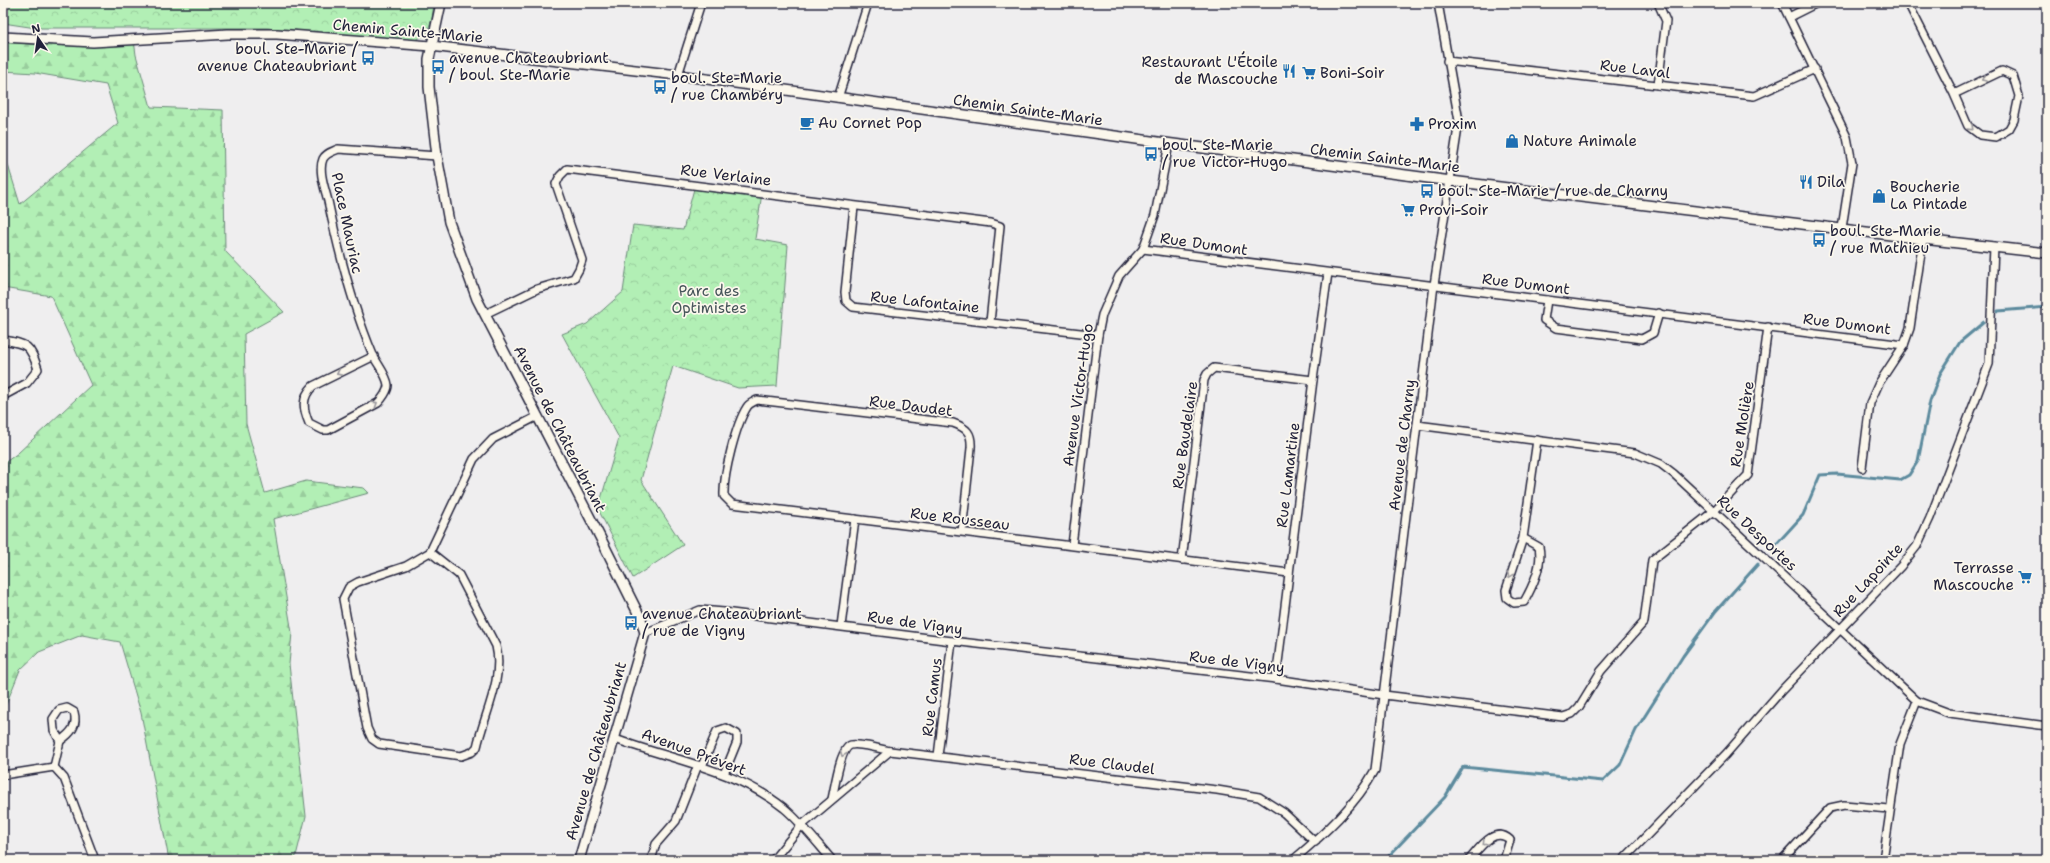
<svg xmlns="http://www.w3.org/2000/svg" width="2050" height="863" viewBox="0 0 2050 863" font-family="'Shantell Sans',sans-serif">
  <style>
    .forest { fill: url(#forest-firs); stroke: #6a8878 }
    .park { fill: url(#park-crowns); stroke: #6a8878 }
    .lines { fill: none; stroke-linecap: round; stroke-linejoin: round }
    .stream { stroke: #5b8a9d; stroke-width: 3 }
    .minor-casing { stroke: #22223b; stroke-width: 10 }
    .tertiary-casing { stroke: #22223b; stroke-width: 12 }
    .minor { stroke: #fbf7ec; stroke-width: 7 }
    .tertiary { stroke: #fbf7ec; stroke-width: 9 }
    .oneway { stroke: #99979c }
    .labels { text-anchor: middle; stroke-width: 3.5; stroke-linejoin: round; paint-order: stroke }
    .street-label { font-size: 15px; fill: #22223b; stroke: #fbf7ec }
    .poi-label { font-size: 15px; fill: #22223b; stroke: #fbf7ec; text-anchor: start }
    .park-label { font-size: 15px; fill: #46555a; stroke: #fbf7ec }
  </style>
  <defs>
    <pattern id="forest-firs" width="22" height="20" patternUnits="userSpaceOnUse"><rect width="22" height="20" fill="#b2efb5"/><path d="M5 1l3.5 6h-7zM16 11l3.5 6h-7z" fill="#99cd9d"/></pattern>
    <pattern id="park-crowns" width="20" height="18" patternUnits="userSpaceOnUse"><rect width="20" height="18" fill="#b2efb5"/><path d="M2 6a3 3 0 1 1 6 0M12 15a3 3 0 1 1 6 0" fill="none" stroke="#99cd9d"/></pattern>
  </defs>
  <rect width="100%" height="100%" fill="#efeeef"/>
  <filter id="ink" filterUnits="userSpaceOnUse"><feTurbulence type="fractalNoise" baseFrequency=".025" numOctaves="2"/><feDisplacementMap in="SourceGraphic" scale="8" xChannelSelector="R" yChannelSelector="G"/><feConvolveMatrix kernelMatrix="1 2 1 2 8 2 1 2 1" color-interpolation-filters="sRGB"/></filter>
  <g filter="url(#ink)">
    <!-- forest -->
    <polygon class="forest" points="134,40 136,55 151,107 223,110 225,251 284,312 244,334 246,424 265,493 306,481 364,488 369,493 273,519 292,633 289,664 306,816 295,860 169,860 141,713 120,642 82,635 39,652 20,670 3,712 3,464 18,453 91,385 51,296 3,288 3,158 7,162 20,204 118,123 106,85 35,73 3,71 3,42 32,44"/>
    <!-- park -->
    <g class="park">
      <polygon points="5,3 434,3 432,19 426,35 415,40 267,28 36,28 3,23"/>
      <polygon points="695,185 762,193 755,239 788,245 777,386 738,388 673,366 641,480 683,545 633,578 598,509 619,438 562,334 587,324 623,292 633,225 683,230"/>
    </g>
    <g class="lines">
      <!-- stream -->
      <g class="stream">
        <polyline points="1998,311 2047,307"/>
        <polyline points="1772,549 1803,515 1820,475 1837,474 1900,480 1909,475 1918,461 1930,401 1940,374 1960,342 1984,322"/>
        <polyline points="1385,860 1445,797 1463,767 1603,781 1620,765 1636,730 1683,656 1715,612 1758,564"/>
      </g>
      <defs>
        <g id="minor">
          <polyline points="1658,3 1666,21 1658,85"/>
          <polyline points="1782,3 1847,137 1852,163 1842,228"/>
          <polyline points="1908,3 1954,94 1968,126 1980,135 1996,137 2009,129 2014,120 2019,96 2013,76 2002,71 1954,94"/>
          <polyline points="1789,17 1817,3"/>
          <polyline points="1447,61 1754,96 1815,69"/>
          <polyline points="678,75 701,3"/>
          <polyline points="838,98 868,3"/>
          <polyline points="854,207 845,292 846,301 853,307 1098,335"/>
          <polyline points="1143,249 1904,345"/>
          <polyline points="1547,300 1544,320 1556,328 1642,339 1653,333 1659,313"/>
          <polyline points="485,314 537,289 574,278 579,269 582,260 556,184 560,176 567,169 991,223 1000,226 990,322"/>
          <path d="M3,340c25,4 27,5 35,29l-11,14 -24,13"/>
          <path d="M374,356l-61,30c-12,12 -10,23 -4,37l14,7h5l50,-27c4,-4 10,-12 10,-18 -1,-10 -11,-21 -15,-30 -21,-50 -34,-101 -45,-154 -3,-12 -10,-31 -5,-42 3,-6 9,-7 15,-10l99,7"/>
          <polyline points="1417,425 1635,453 1661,464 1674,474 1917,701 1949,713 2047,726"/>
          <polyline points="1862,468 1870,403 1879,383 1904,345 1910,328 1923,239"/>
          <path d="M962,532l9,-84c1,-15 -4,-20 -18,-25l-196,-23c-3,2 -8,3 -10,7 -11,17 -24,68 -23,89l8,8c186,23 371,45 557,69"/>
          <path d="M1523,538l16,9c4,18 -6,39 -15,55l-10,1 -7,-5 -1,-8 17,-52 14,-98"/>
          <polyline points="1072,545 1098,335 1102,315 1119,276 1143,249 1155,215 1169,144"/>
          <path d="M430,552l29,23 37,71c8,33 -12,69 -19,101l-5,5 -11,4 -82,-12 -7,-5 -5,-11 -24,-129 6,-12 9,-5 48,-16 24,-14 44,-93 19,-20 45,-23"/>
          <polyline points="1182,560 1204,380 1207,374 1214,368 1313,380"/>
          <polyline points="841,626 855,519"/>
          <polyline points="645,633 700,610 724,612 952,641 1276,679 1384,695 1563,717 1572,714 1579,707 1601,671 1644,622 1652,560 1714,511 1748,475 1768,327"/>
          <polyline points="1276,679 1313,380 1328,273"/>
          <path d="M67,708l7,4c4,14 -3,21 -14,29l-6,-11 -1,-11 6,-9z"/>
          <path d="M615,739c57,21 120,30 169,69 18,15 33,35 48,52"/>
          <polyline points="938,756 952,641"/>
          <polyline points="702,766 717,731 726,728 737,734 737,742 724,774"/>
          <polyline points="54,767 60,741"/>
          <polyline points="3,775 54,767 64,778 95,860"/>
          <path d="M832,799c3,-12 8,-51 19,-54 7,-2 31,4 39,6l327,39 42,7 25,16 31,29"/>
          <polyline points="651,860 656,844 676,821 698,765"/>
          <polyline points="773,860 801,826 890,751"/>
          <path d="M1293,860c31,-26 63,-55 82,-90l59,-485 25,-164 -21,-118"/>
          <path d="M1469,860c10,-11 25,-35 41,-20l-6,20"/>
          <polyline points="1623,860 1726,754 1782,690 1901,566 1917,546 1930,518 1989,364 1994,247"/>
          <polyline points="1782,860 1830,808 1844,805 1889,809"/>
          <polyline points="1883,860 1900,744 1917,701"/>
        </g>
        <g id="tertiary">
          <polyline points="441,3 429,59 429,87 437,156 449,222 477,299 600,537 641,619 645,633 579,860"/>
          <polyline points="3,37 93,42 228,34 277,34 431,46 678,75 1158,142 1451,181 1923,239 2047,253"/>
        </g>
      </defs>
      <!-- minor casing -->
      <use href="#minor" class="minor-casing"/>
      <!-- tertiary casing -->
      <use href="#tertiary" class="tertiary-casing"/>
      <!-- minor -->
      <use href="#minor" class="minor"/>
      <!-- tertiary -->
      <use href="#tertiary" class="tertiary"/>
    </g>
    <!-- one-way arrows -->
    <defs><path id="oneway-chevron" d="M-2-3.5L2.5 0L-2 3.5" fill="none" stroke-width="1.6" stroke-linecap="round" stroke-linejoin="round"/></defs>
    <g class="oneway">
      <use href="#oneway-chevron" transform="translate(1984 79) rotate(155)"/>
      <use href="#oneway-chevron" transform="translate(1971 128) rotate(44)"/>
      <use href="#oneway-chevron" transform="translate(339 373) rotate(154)"/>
      <use href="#oneway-chevron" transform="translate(375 404) rotate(-33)"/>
      <use href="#oneway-chevron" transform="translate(1510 575) rotate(110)"/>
      <use href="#oneway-chevron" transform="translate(843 754) rotate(112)"/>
      <use href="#oneway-chevron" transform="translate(1485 843) rotate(135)"/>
    </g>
  </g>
  <!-- icons -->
  <defs>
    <symbol id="bus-bare" viewBox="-9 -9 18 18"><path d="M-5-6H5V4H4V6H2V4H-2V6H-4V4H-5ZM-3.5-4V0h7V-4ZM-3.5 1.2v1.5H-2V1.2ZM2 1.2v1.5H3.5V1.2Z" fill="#1f6fb2" stroke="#fbf7ec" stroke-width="2.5" paint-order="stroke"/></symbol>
    <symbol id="restaurant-bare" viewBox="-9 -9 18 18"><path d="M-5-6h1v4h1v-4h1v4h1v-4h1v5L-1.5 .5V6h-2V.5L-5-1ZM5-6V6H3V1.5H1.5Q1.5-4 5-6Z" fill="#1f6fb2" stroke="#fbf7ec" stroke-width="2.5" paint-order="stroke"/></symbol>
    <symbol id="supermarket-bare" viewBox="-9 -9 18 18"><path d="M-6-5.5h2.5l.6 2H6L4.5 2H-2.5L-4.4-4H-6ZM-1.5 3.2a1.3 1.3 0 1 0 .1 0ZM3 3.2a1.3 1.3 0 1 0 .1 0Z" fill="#1f6fb2" stroke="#fbf7ec" stroke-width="2.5" paint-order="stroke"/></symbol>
    <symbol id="cafe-bare" viewBox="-9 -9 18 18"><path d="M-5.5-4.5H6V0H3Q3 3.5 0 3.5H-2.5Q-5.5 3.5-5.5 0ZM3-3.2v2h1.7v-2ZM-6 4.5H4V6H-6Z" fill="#1f6fb2" stroke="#fbf7ec" stroke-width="2.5" paint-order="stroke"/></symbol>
    <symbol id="pharmacy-bare" viewBox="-9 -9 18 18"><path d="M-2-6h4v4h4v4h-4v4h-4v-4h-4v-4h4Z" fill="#1f6fb2" stroke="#fbf7ec" stroke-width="2.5" paint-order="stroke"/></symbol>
    <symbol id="shop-bare" viewBox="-9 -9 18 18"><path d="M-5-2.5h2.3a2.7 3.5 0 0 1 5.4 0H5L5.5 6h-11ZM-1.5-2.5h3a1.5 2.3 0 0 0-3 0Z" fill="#1f6fb2" stroke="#fbf7ec" stroke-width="2.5" paint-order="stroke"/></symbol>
  </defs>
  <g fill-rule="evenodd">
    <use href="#bus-bare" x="358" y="48" width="20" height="20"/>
    <use href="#bus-bare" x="428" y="57" width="20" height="20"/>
    <use href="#restaurant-bare" x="1279" y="61" width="20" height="20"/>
    <use href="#supermarket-bare" x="1299" y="63" width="20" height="20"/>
    <use href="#bus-bare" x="650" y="77" width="20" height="20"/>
    <use href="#cafe-bare" x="797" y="113" width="20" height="20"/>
    <use href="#pharmacy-bare" x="1407" y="114" width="20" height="20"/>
    <use href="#shop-bare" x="1502" y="131" width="20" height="20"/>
    <use href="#bus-bare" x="1141" y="144" width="20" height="20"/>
    <use href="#restaurant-bare" x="1796" y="172" width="20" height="20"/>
    <use href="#bus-bare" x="1417" y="181" width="20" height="20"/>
    <use href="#shop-bare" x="1869" y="186" width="20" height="20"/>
    <use href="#supermarket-bare" x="1398" y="200" width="20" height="20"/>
    <use href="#bus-bare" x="1809" y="230" width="20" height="20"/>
    <use href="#supermarket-bare" x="2015" y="567" width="20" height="20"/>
    <use href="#bus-bare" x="621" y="613" width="20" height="20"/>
  </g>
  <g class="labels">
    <!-- street labels -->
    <g class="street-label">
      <text transform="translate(408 31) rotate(5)" y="5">Chemin Sainte-Marie</text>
      <text transform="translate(1635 69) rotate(7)" y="5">Rue Laval</text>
      <text transform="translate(1028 110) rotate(8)" y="5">Chemin Sainte-Marie</text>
      <text transform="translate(1385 158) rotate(7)" y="5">Chemin Sainte-Marie</text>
      <text transform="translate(726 175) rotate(7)" y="5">Rue Verlaine</text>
      <text transform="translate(347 223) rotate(78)" y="5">Place Mauriac</text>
      <text transform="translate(1204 244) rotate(8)" y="5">Rue Dumont</text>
      <text transform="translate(1526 284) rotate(7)" y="5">Rue Dumont</text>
      <text transform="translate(925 302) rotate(6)" y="5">Rue Lafontaine</text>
      <text transform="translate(1847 324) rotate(7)" y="5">Rue Dumont</text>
      <text transform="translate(1078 395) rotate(-82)" y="5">Avenue Victor-Hugo</text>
      <text transform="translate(911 406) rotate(7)" y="5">Rue Daudet</text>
      <text transform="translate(1742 424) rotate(-81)" y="5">Rue Molière</text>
      <text transform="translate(560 429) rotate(63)" y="5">Avenue de Châteaubriant</text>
      <text transform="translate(1185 435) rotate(-82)" y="5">Rue Baudelaire</text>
      <text transform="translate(1402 445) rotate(-83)" y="5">Avenue de Charny</text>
      <text transform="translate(1288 475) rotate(-83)" y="5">Rue Lamartine</text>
      <text transform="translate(960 519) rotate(7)" y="5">Rue Rousseau</text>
      <text transform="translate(1757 533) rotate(43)" y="5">Rue Desportes</text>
      <text transform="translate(1868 580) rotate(-47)" y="5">Rue Lapointe</text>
      <text transform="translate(915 623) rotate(8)" y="5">Rue de Vigny</text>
      <text transform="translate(1237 662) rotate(7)" y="5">Rue de Vigny</text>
      <text transform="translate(932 697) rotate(-83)" y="5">Rue Camus</text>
      <text transform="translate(596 751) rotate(-74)" y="5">Avenue de Châteaubriant</text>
      <text transform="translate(694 752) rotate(20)" y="5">Avenue Prévert</text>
      <text transform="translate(1112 764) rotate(7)" y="5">Rue Claudel</text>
    </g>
    <!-- poi labels -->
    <g class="poi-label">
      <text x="357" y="54" text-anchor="end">boul. Ste-Marie /<tspan x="357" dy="17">avenue Chateaubriant</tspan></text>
      <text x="449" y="63">avenue Chateaubriant<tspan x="449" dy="17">/ boul. Ste-Marie</tspan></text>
      <text x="1278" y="67" text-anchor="end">Restaurant L'Étoile<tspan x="1278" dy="17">de Mascouche</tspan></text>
      <text x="1320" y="78">Boni-Soir</text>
      <text x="671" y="83">boul. Ste-Marie<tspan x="671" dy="17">/ rue Chambéry</tspan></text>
      <text x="818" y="128">Au Cornet Pop</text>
      <text x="1428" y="129">Proxim</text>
      <text x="1523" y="146">Nature Animale</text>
      <text x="1162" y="150">boul. Ste-Marie<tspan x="1162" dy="17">/ rue Victor-Hugo</tspan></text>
      <text x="1817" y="187">Dila</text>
      <text x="1890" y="192">Boucherie<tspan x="1890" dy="17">La Pintade</tspan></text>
      <text x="1438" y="196">boul. Ste-Marie / rue de Charny</text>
      <text x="1419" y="215">Provi-Soir</text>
      <text x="1830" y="236">boul. Ste-Marie<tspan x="1830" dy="17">/ rue Mathieu</tspan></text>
      <text x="2014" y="573" text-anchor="end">Terrasse<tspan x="2014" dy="17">Mascouche</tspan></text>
      <text x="642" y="619">avenue Chateaubriant<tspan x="642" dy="17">/ rue de Vigny</tspan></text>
    </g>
    <!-- park labels -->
    <g class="park-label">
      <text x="709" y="296">Parc des<tspan x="709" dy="17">Optimistes</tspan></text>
    </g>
  </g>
  <!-- margin -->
  <rect width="2050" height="863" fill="none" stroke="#fbf7ec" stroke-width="16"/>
  <rect x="8" y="8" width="2034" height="847" fill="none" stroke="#22223b" stroke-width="1.5" filter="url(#ink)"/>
  <!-- north arrow -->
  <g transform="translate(38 38) rotate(347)" stroke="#fbf7ec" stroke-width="3" paint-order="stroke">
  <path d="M0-3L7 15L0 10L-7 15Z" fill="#22223b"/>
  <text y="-6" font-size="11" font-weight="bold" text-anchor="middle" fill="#22223b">N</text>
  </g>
</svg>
